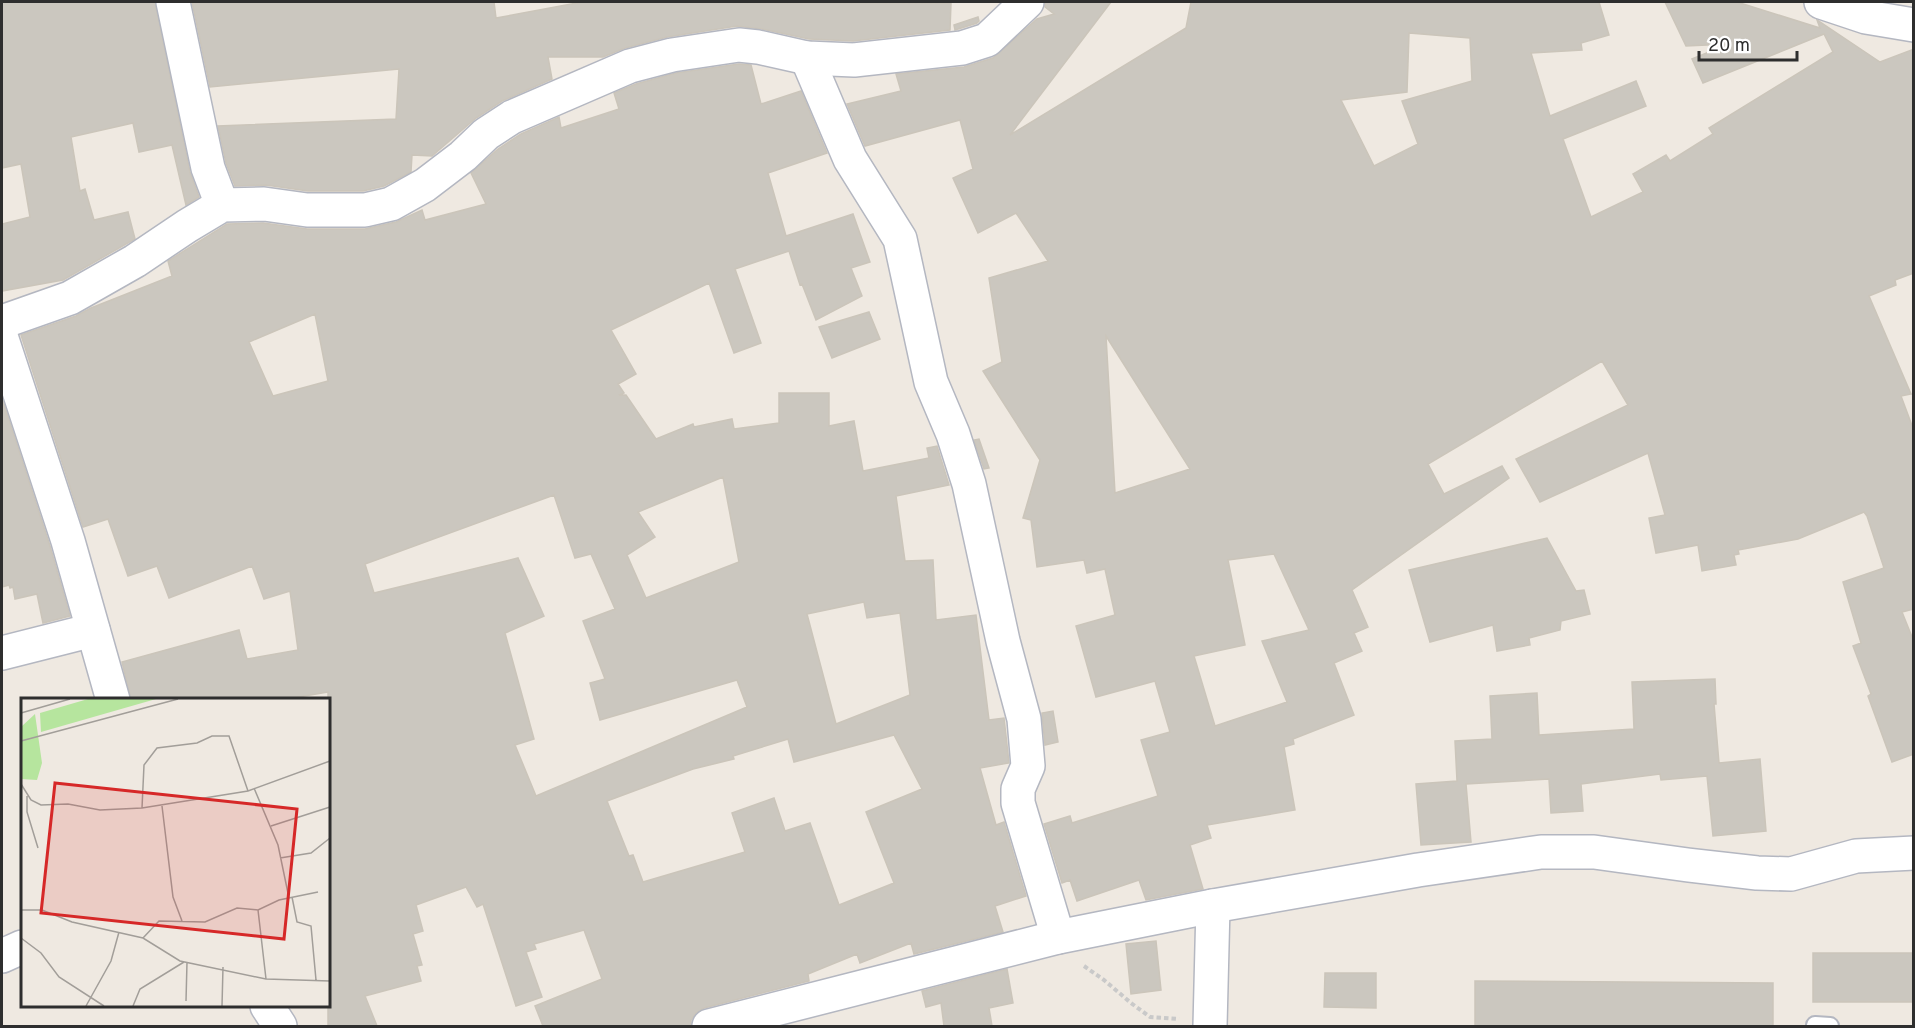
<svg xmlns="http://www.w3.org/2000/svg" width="1915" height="1028" viewBox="0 0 1915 1028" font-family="Overpass,sans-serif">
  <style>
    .building { fill: #cbc7bf; stroke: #cbc5ba; stroke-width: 1.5; fill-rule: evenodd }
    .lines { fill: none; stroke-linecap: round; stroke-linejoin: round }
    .service-casing { stroke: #b4b7c1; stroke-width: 20 }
    .minor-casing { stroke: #b4b7c1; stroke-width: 36 }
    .tertiary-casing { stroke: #b4b7c1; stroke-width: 36 }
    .path { stroke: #c9c9c9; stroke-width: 4; stroke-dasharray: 4.5 3; stroke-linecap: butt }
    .service { stroke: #fff; stroke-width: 16 }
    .minor { stroke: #fff; stroke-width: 33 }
    .tertiary { stroke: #fff; stroke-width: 33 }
    .inset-road { fill: none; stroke: #a29e99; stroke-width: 1.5 }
    .view { fill: #d62828; fill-opacity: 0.15; stroke: #d62828; stroke-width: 3 }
    .inset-edge { fill: none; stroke: #2e2e2e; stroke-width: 3 }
  </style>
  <rect width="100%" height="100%" fill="#efe9e1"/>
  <!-- building -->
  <g class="building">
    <polygon points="2,2 155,2 190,172 199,197 186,205 172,145 139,152 133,123 71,137 80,191 85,189 94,220 128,212 135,239 63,280 2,291 2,224 30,217 21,164 2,168"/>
    <polygon points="192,2 494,2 496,18 582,2 951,3 950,30 853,41 809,39 762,29 737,26 667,37 625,48 603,57 548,57 552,79 502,101 476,118 432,156 412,155 411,172 384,186 363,191 308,191 266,185 235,186 226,163 218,126 396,119 399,69 210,87"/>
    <path d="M1045,2h66l-101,133 176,-107 5,-26h408l10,33 -28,8 1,7 -51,3 19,63 86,-35 10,25 -83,33 28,78 52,-25 -10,-18 33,-19 4,6 43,-27 -4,-6 124,-76 -9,-18 -121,49 -11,-24 37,-15 -43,2 -21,-44h72l83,26 -3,-8 63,42 34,-13v224l-19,7 1,5 -27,11 42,98 -10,2 13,35v178l-12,3 12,30v112l-22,8 -24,-66 3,-2 -18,-48 8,-3 -18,-61 41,-14 -17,-52 -3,-4 -66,27 -60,11 1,4 -5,1 2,10 -34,6 -4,-26 -42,8 -7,-35 16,-3 -17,-62 -108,49 -24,-43 112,-54 -26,-44 -174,103 16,30 58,-28 7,12 -157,112 16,37 -14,6 8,18 -28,12 20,52 -61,24 1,5 -10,3 11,63 -88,15 4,13 -21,7 13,44 -57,11 -7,-20 -62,21 -7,-21 -8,3 -18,-59 26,-8 2,7 86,-27 -17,-56 29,-8 -15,-51 -59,16 -20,-71 39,-11 -10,-46 -18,4 -3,-13 -47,7 -6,-47 -8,-2 17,-58 -57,-89 19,-9 -13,-84 59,-17 -32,-48 -38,20 -25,-55 20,-9 -13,-49 -95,26 -18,-42 54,-13 -5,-17 68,-7 29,-9 44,-39 17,-5 -9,-7zM1409,33l61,5 2,43 -70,20 16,43 -44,22 -33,-66 66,-8zM1106,336l84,133 -75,24zM1274,554l35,76 -47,11 25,61 -72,24 -21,-70 51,-11 -17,-85z"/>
    <polygon points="978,17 979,21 977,23 955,30 954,25"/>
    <path d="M739,64l12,1 10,39 40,-13 26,62 -59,20 18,63 67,-22 17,48 -19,6 11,28 -46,24 -14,-36 -2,1 -11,-34 -54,18 26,74 -27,10 -25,-70 -98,47 25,44 -18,10 6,9 -5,2h7l30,44 37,-15 1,3 38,-8 2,10 45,-6v-30h50v33l25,-5 9,50 66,-13 -2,-10 10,-2 12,39 -53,11 9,65 28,-1 3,60 40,-5 13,105 15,-2 5,45 -29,5 16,57 8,-3 22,74 -31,10 8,26 -89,22 -3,-11 -51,20 -3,-9 -49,20 1,7 -105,27 -8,5 -5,7v6h-148l-8,-20 67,-27 -18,-49 -50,14 2,5 -10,3 16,45 -26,9 -33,-102 -6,3 -11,-20 -50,18 7,26 -10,3 9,31 -5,1 4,15 -56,15 12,30h-49v-334l-41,7h-156l-9,-37 117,-32 8,29 51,-9 -8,-59 -26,8 -12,-33 -83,32 -12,-32 -29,10 -20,-57 -25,8 -62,-192 55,-19 15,-8 81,-32 -4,-15 59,-37 36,-1 44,6h58l31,-7 26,-12 3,10 61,-16 -15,-31 27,-24 23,-15 38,-17 2,11 58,-19 -5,-16 22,-9 40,-11zM315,314l13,67 -55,15 -24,-54zM723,477l16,85 -93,36 -19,-43 28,-18 -17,-25zM554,495l21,63 16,-4 24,55 -32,12 22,58 -15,4 10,37 137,-40 10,27 -211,89 -21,-51 19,-6 -29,-106 39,-17 -26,-58 -144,35 -9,-29zM864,602l3,16 33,-5 10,82 -74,29 -29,-110zM894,735l28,54 -56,23 28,71 -55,22 -29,-82 -25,8 -11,-33 -42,15 13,39 -102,30 -10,-27 -4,1 -22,-55 86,-32 41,-10 -1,-3 55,-17 6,23z"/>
    <polygon points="869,312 880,339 832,358 819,327"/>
    <polygon points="2,398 50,546 70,616 43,623 37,594 15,599 13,587 10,588 9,585 2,587"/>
    <polygon points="979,439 989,468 984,469 974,440"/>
    <polygon points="1547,538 1576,591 1584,590 1590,614 1561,621 1560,630 1529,638 1530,645 1497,651 1493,625 1430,642 1409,570"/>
    <polygon points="1715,679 1716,704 1714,704 1719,763 1760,759 1766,831 1713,836 1707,776 1661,780 1660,774 1581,784 1583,811 1551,813 1549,779 1466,784 1471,842 1421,845 1416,784 1457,781 1455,741 1492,739 1490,696 1537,693 1539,735 1634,729 1632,682"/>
    <polygon points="1053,711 1058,742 1045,745 1042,713"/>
    <polygon points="1156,941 1161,990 1131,994 1126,944"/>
    <rect x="1813" y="953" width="101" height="49"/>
    <polygon points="1007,969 1013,1003 989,1008 992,1026 944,1026 941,1003 926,1007 922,991"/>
    <polygon points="1325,973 1376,973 1376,1008 1324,1007"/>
    <polygon points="1475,981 1773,983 1773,1026 1475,1026"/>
  </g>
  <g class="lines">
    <defs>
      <polyline id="service" points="1815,1025 1830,1026"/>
      <g id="minor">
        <polyline points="173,2 208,168 222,205"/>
        <polyline points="807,58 850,159 900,239 931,382 953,434 969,484 1003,641 1024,719 1028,766 1018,789 1018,803 1058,937"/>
        <polyline points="2,322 70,298 135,261 187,226 222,205 264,204 307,210 365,210 391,204 425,185 463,156 486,134 512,117 630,66 672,55 739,45 758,47 807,58 854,60 962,48 987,40 1027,2"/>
        <polyline points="2,339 68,541 113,700"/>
        <polyline points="2,653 93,630"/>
        <polyline points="2,956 22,947"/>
        <polyline points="267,1006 280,1026"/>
        <polyline points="709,1026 1058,937 1213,906 1418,870 1541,852 1594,852 1688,865 1757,873 1791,874 1856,856 1914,853"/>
        <polyline points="1210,1026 1213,906"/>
      </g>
      <polyline id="tertiary" points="1821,2 1866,17 1914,25"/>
    </defs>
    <!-- service casing -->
    <use href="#service" class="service-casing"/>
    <!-- minor casing -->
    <use href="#minor" class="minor-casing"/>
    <!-- tertiary casing -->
    <use href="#tertiary" class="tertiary-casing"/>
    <!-- path -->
    <polyline class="path" points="1084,966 1104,980 1131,1003 1150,1017 1179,1019"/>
    <!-- service -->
    <use href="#service" class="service"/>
    <!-- minor -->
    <use href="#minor" class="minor"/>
    <!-- tertiary -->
    <use href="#tertiary" class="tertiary"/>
  </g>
  <!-- overview -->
  <g transform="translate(21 698)">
    <rect width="309" height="309" fill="#efe9e1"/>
    <path d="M67,1h68l-115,33 -1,-19zM14,16l7,49 -5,17 -16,-1v-52z" fill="#b6e59e"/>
    <path class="inset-road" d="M0,15l49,-14M0,43l157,-42M0,86l10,16 10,5 27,-1 32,6 42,-2 106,-17 82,-30M233,90l24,57 11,53M6,98v16l11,36M141,108l11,91 9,24M121,110l2,-43 13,-17 40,-5 15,-7h17l19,55M250,128l59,-19M259,160l31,-5 19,-15M271,199l5,25 14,4 5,54M0,212h21l30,12 71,16 37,23 86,18 64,2M237,212l8,69M0,240l20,15 18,24 45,29M122,240l16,-17 46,1 32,-14 21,2 21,-10 39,-8M165,303l1,-39M65,308l25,-45 8,-29M112,308l7,-17 44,-27M201,308l1,-39"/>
    <path class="view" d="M34,85l242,26 -13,130 -243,-26z"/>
    <rect width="309" height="309" class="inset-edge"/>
  </g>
  <!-- border -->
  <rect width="1915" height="1028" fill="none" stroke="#2e2e2e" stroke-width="6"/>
  <!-- scale -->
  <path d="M1699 51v9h98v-9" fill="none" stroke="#2e2e2e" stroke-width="3"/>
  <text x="1708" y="51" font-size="18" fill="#2e2e2e" stroke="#ffffff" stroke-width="4.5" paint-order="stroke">20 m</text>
</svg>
